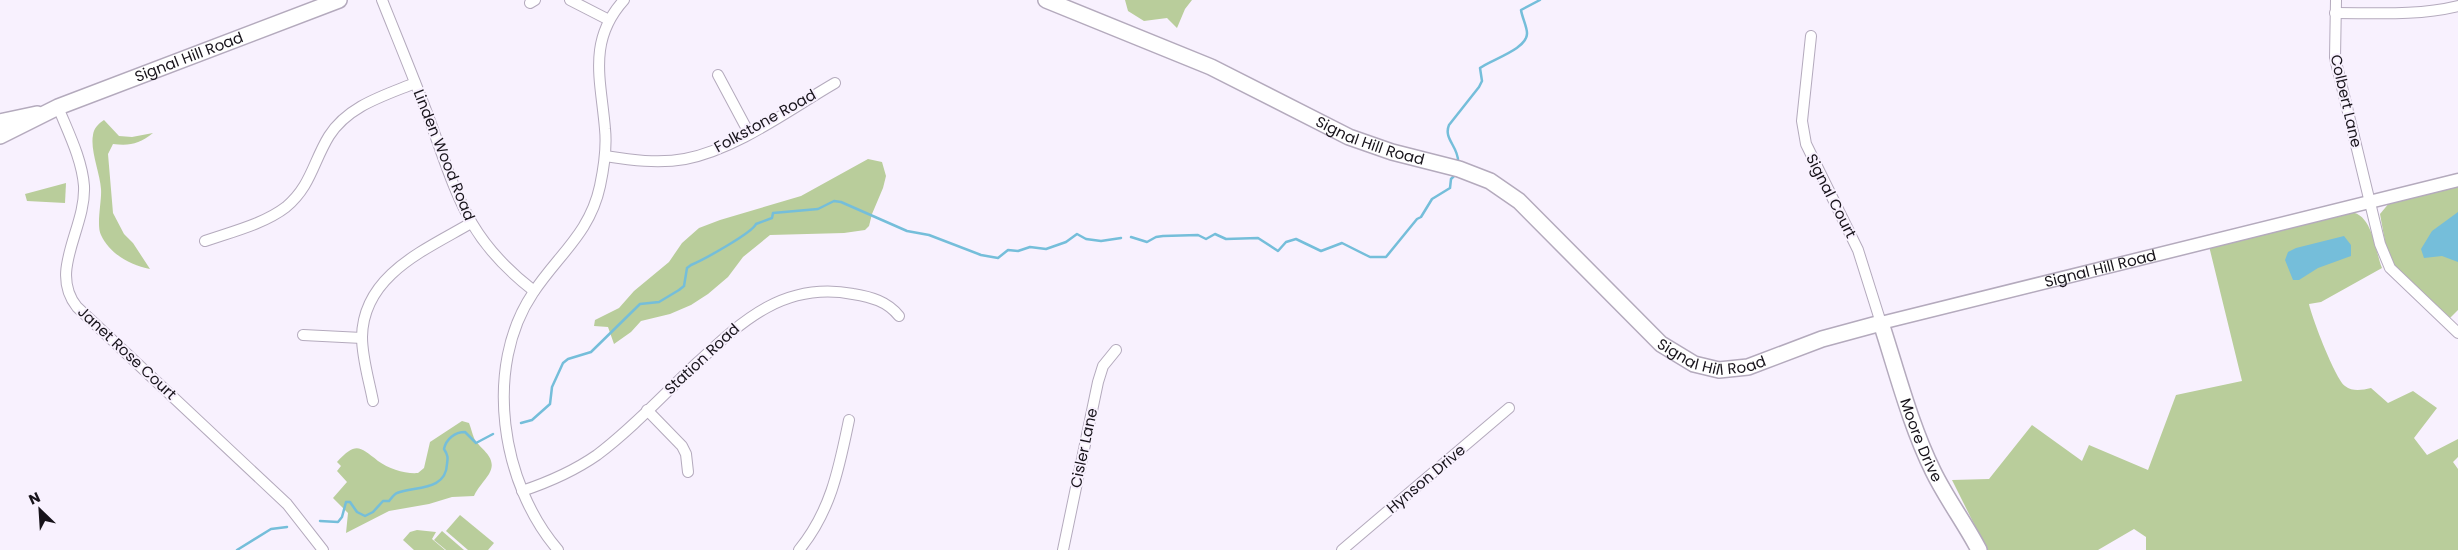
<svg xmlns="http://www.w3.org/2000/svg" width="2458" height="550" viewBox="0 0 2458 550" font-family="Poppins,sans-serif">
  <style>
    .green { fill: #b9cd9b }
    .water { fill: #75beda }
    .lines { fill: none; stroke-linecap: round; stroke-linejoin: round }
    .stream { stroke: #75beda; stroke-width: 2.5 }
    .minor-casing { stroke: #b4aabd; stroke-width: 12 }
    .tertiary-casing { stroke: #b4aabd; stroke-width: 15 }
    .secondary-casing { stroke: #b4aabd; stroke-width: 18 }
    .minor { stroke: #fff; stroke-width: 10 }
    .tertiary { stroke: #fff; stroke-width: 12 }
    .secondary { stroke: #fff; stroke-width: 15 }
    .labels { text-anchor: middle; stroke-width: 4; stroke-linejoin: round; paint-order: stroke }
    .street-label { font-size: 15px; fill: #17131a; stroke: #f8f1fe }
  </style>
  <rect width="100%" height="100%" fill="#f8f1fe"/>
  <!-- green -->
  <g class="green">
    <polygon points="1125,0 1192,0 1185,9 1177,28 1167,18 1144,21 1128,11"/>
    <path d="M104,120l15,16 13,1 21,-4c-14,11 -23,13 -40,11l-5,10 5,59 11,21 9,9 17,26c-20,-4 -40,-15 -49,-34 -5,-10 1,-35 0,-46 -1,-16 -11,-39 -8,-54 1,-7 5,-11 11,-15z"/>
    <polygon points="868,159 882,162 886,176 883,188 872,214 869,226 865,230 844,233 770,235 743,257 728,277 708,294 691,305 670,314 641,321 631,332 614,344 608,327 594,326 595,320 619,308 634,291 669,262 682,243 699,228 720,220 801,196"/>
    <polygon points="66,183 65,203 27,201 25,194"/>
    <polygon points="2458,185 2458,310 2449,319 2394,266 2386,247 2380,214 2390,202"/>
    <path d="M2351,212c22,3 24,39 31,56l-61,34 -12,2c3,14 26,74 36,82 8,6 17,4 26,2l17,15 25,-12 24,17 -23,30 13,17 31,-16v18l-5,5 5,7v81h-312v-13l-12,-8 -36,21h-111l-35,-70 37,-1 43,-54 50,36 7,-16 59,25 28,-75 66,-14 -33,-135z"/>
    <path d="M462,421l7,2c2,5 3,10 5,15 5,11 25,19 15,36 -5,8 -11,13 -15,22l-22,1 -23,7 -40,7 -43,22 2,-20 -15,-15 14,-16 -10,-11 4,-5 -4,-4c19,-20 22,-16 41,-1 11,8 27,13 40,12l6,-5 6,-26z"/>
    <polygon points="460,515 494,543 488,550 468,550 446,531"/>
    <polygon points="417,530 436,532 432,539 445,550 414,550 403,540 410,532"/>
    <polygon points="442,531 464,550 446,550 434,540"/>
  </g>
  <!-- water -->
  <g class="water">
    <polygon points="2458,212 2458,262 2442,256 2424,258 2421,249 2432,231"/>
    <polygon points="2344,236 2351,245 2351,256 2318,268 2299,280 2293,280 2285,260 2288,252 2296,248"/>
  </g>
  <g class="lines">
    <!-- stream -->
    <g class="stream">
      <path d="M1458,162c1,-15 -15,-23 -9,-37l30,-38 3,-6 -2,-13c10,-8 48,-19 47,-35 0,-6 -5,-16 -6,-23l19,-10"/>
      <polyline points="1131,237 1147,242 1156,237 1163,236 1198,235 1206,239 1215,234 1226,239 1258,238 1278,251 1286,242 1296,239 1321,251 1342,243 1370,257 1386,257 1417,219 1421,217 1432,199 1450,188 1451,179 1456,174"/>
      <path d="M521,423l11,-3 18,-16 2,-17 11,-24 5,-4 23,-7 49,-48 19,-2 20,-12 5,-4 3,-18 4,-3c12,-5 61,-32 65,-41l16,-6 1,-5 45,-4 16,-8 7,1 66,29 22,4 52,20 17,3 10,-8 10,1 12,-4 16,2 20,-7 11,-8 9,5 15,2 20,-3"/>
      <path d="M320,521l18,1 4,-5 4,-15h4l7,10 8,4 8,-4 10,-11h6c2,-2 5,-7 8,-8 18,-7 49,-2 50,-29 1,-6 1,-9 -3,-15 2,-10 11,-17 21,-17l11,11 17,-9"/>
      <polyline points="237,550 271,529 287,527"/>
    </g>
    <defs>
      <g id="minor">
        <path d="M382,0c16,40 33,81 48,121 28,76 37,118 104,170"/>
        <polyline points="570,0 609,20"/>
        <polyline points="2336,0 2335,58 2380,244 2390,268 2458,333"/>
        <polyline points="530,3 535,0"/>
        <path d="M2335,13c41,0 82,3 123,-7"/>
        <polyline points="1811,36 1802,121 1806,144 1858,250 1881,323"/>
        <polyline points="718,75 749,133"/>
        <path d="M58,107c10,25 24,52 26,79 2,43 -36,85 -7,121l210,197 36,46"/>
        <path d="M605,156c26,4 53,8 80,3 52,-10 105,-50 150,-76"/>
        <path d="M205,241c26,-9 59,-17 81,-34 25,-21 27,-45 43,-71 19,-30 54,-40 86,-53"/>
        <polyline points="303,335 362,338"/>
        <path d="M373,401c-4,-21 -11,-43 -11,-64 1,-62 63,-87 109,-114"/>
        <polyline points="647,410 682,446 686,454 688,472"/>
        <path d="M522,491c27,-9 52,-20 75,-36 36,-27 68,-62 100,-92 46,-43 88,-82 156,-69 18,3 34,7 46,22"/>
        <path d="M558,550c-57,-66 -75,-183 -25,-257 25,-38 57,-60 67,-107 4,-19 7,-38 5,-57 -4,-49 -18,-88 19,-129"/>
        <path d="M799,550c32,-39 40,-82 50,-130"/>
        <polyline points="1063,550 1098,382 1103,366 1116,350"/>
        <polyline points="1342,550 1509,408"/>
      </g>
      <g id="tertiary">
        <path id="s1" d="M1881,323l577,-143"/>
      </g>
      <g id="secondary">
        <path id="s2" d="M1046,0l165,67 138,70 43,15 67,17 31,12 29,20 142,143 33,20 25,6 29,-3 74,-28 59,-16c16,49 29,101 52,148 13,27 32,52 46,79"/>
        <polyline points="0,122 37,114"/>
        <path id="s3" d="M0,136l58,-29 281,-107"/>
      </g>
    </defs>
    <!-- minor casing -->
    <use href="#minor" class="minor-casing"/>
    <!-- tertiary casing -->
    <use href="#tertiary" class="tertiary-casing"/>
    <!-- secondary casing -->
    <use href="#secondary" class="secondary-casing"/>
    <!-- minor -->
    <use href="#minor" class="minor"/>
    <!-- tertiary -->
    <use href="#tertiary" class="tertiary"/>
    <!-- secondary -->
    <use href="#secondary" class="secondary"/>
  </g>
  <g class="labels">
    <!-- street labels -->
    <g class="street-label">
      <text dy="5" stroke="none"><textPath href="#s3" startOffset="205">Signal Hill Road</textPath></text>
      <text transform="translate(2346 101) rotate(77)" y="5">Colbert Lane</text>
      <text transform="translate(765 121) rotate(-29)" y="5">Folkstone Road</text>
      <text dy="5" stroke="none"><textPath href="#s2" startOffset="354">Signal Hill Road</textPath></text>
      <text transform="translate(444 155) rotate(68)" y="5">Linden Wood Road</text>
      <text transform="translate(1831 196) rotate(63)" y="5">Signal Court</text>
      <text dy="5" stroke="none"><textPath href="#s1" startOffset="226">Signal Hill Road</textPath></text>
      <text dy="5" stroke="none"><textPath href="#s2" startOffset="772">Signal Hill Road</textPath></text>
      <text transform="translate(127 353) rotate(43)" y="5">Janet Rose Court</text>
      <text transform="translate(702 359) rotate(-43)" y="5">Station Road</text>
      <text dy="5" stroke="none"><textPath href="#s2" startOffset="1075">Moore Drive</textPath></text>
      <text transform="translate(1084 448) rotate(-78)" y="5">Cisler Lane</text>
      <text transform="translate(1426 479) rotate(-40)" y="5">Hynson Drive</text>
    </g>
  </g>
  <!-- north arrow -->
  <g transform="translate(40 510) rotate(335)" stroke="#f8f1fe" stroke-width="4" paint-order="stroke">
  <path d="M0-4L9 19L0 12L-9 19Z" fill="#17131a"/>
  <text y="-8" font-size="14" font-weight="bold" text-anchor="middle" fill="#17131a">N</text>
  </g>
</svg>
